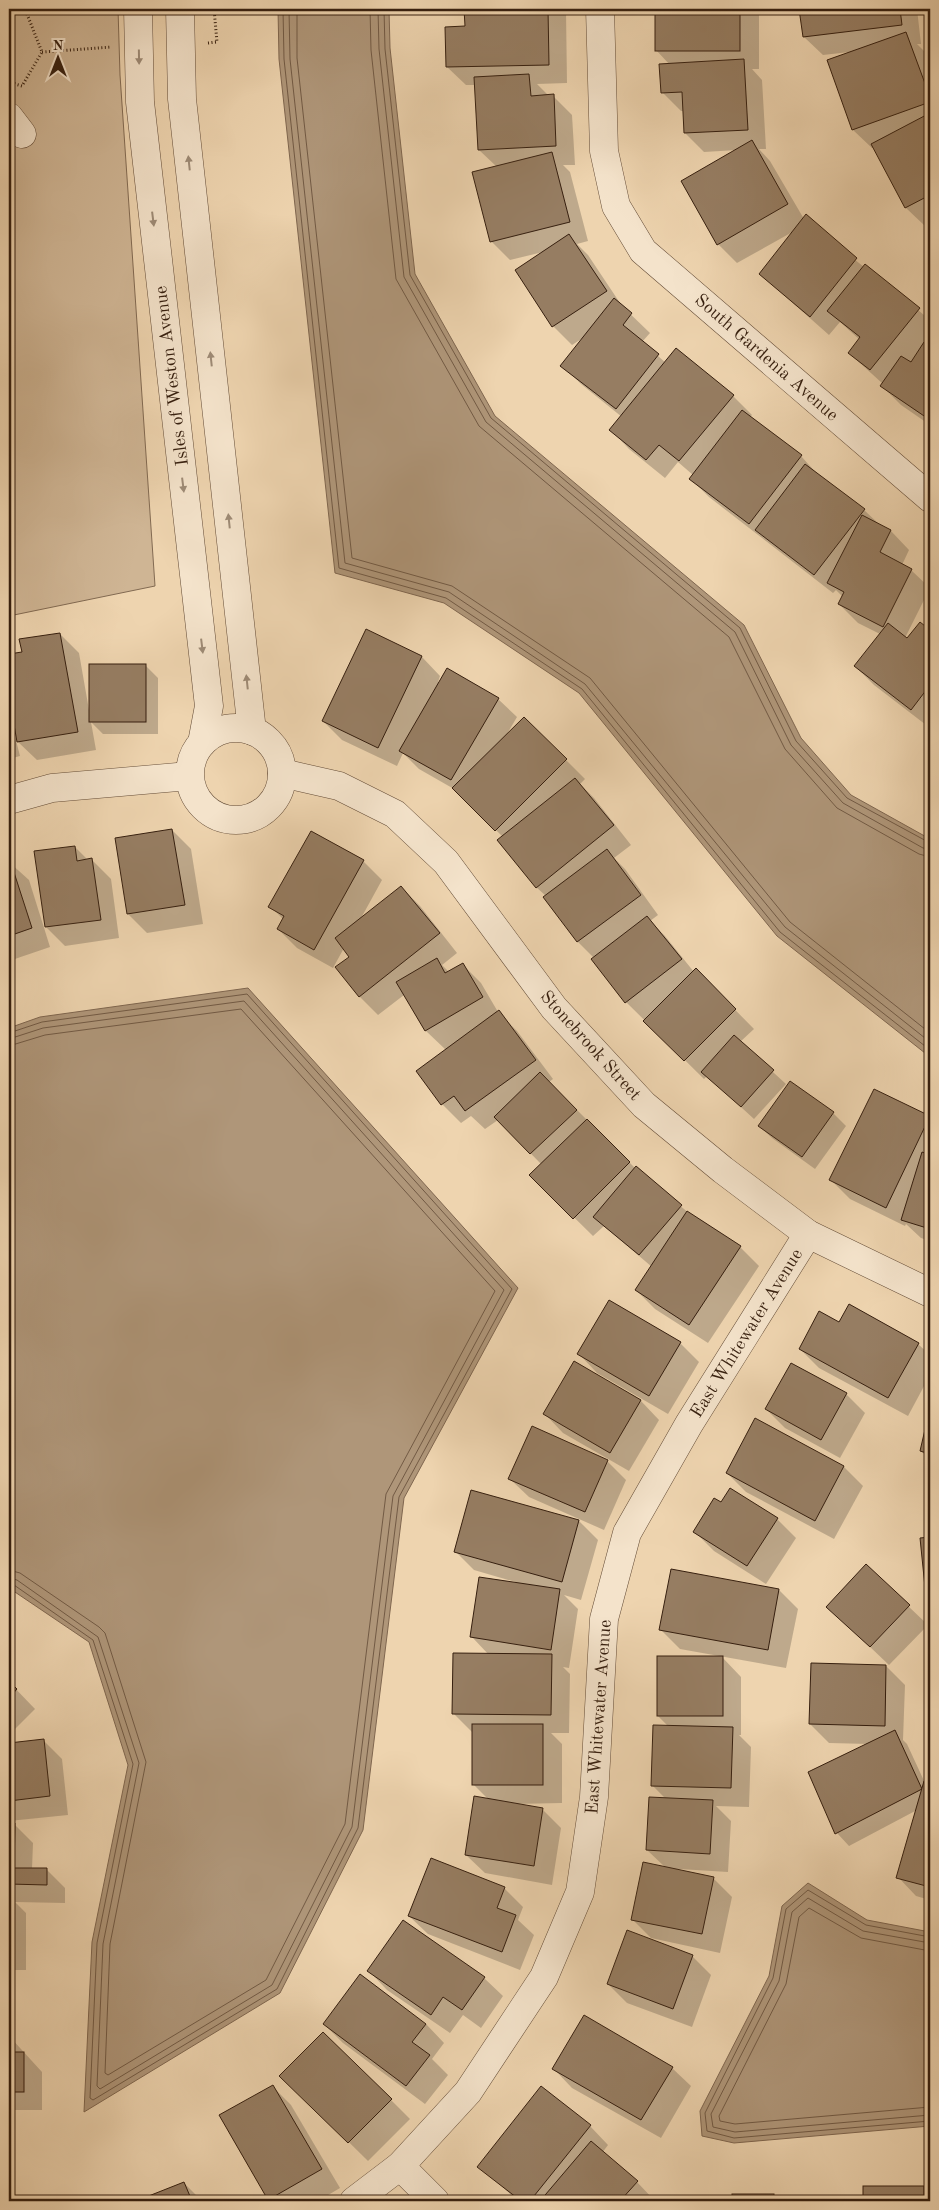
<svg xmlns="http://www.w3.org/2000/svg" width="939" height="2210" viewBox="0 0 939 2210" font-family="'Old Standard TT',serif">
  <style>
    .green { fill: #cfb594; stroke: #826a52 }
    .water { fill: #af9679; stroke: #7f664f }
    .shadow { fill: #0003 }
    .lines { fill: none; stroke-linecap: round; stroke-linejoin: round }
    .shore { stroke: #725a44; stroke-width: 1 }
    .building { fill: #967d62; stroke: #361f0f }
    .minor-casing { stroke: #644c37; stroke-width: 29 }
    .path { stroke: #361f0f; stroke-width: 3; stroke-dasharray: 1 2.5; stroke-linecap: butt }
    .minor { stroke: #f4e3cb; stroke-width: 28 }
    .oneway { fill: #9e8b76 }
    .labels { text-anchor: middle; stroke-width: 4; stroke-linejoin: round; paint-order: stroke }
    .street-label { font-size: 18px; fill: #361f0f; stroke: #f4e3cb }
  </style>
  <rect width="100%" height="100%" fill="#eed4af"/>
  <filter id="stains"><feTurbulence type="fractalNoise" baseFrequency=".004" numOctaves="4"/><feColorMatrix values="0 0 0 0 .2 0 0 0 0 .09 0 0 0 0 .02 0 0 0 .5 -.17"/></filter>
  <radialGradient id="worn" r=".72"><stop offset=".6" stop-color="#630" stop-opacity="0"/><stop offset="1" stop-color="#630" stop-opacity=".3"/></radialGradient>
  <!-- green -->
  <polygon class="green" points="9,9 118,9 120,75 155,586 9,616"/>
  <!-- water -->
  <g class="water">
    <polygon points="278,9 389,9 390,48 415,274 495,416 744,625 801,738 851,795 930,839 930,1057 777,936 579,693 444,603 335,573 279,59"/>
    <polygon points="248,988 518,1288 404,1498 363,1830 280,1993 84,2112 92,1942 128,1765 89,1642 9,1588 9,1028 40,1017"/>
    <polygon points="808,1883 867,1920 930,1932 930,2126 734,2143 702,2136 700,2111 769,1976 782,1906"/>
  </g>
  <!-- shadow -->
  <g class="shadow">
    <polygon points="465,9 563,9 566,11 567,83 537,84 548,95 553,96 572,115 575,165 563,165 570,172 588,241 577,244 588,255 622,306 650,333 642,342 666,363 733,396 752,415 750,417 801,456 819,476 864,510 880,525 891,531 909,550 902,565 911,570 930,588 905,638 907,639 920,624 930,632 930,728 874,685 855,666 880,634 858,623 839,604 843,597 836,590 833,593 709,497 691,479 693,475 678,462 665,478 629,449 611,430 622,417 581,384 562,365 583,338 572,345 553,326 516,270 543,252 510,260 491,241 497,167 479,150 476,85 466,85 447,67 466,27"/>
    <polygon points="656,9 759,9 759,69 752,69 762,80 766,149 759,149 770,161 804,219 864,267 865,266 930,320 930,337 925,344 930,348 930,425 901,405 882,386 883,384 849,353 860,340 840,322 829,335 760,274 796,230 737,263 718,244 737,150 704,152 685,133 684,111 681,111 662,92 670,65 656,50"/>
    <polygon points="800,9 917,9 921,44 917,44 925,52 930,66 930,224 925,226 906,208 875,148 872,148 853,130 828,61 850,52 823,55 804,37"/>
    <polygon points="367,631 422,657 440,676 438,682 439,683 498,699 517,717 507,734 524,718 585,779 580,784 594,798 631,845 614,858 625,869 658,915 650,921 665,936 694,972 696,970 754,1029 740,1042 786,1084 754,1119 707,1076 704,1079 626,1002 592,959 594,958 578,942 546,896 536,887 503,837 454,789 419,769 403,753 397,766 342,740 323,721"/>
    <polygon points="60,634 79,653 89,710 145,665 158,678 158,734 103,734 91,722 96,750 37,760 17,741 9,689 9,656 23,653"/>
    <polygon points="9,713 20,756 9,759"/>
    <polygon points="172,830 191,849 203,924 147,933 128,914"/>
    <polygon points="75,847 88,860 92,860 111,879 119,938 65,946 46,927"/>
    <polygon points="363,861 382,880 360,920 401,887 420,906 457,953 442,965 449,972 462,964 481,983 498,1012 517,1031 553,1079 549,1082 636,1169 690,1214 740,1247 759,1266 708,1343 655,1309 636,1290 652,1267 604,1226 593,1236 531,1175 542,1165 498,1120 485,1129 471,1116 461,1123 442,1104 418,1071 446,1050 426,1031 404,995 378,1015 360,997 337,968 351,957 344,948 333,968 297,948 278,929 284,920 270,906"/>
    <polygon points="9,862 29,880 50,947 9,961"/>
    <polygon points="875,1091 930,1117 930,1241 921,1238 906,1224 905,1226 850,1199 831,1180"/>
    <polygon points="833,1113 846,1126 815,1169 772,1138 759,1126"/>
    <polygon points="840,1324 918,1344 930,1355 930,1375 908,1416 819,1368 800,1349"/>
    <polygon points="680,1343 699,1362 668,1414 597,1373 579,1354"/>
    <polygon points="574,1363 641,1401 659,1420 629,1471 563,1433 545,1414"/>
    <polygon points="846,1394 865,1413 840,1458 785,1428 766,1409"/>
    <polygon points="930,1413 930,1460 921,1451"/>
    <polygon points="755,1420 844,1467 863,1486 834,1539 746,1492 727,1473"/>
    <polygon points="607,1461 626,1480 604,1530 529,1497 510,1479"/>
    <polygon points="722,1504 777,1519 796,1538 766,1584 714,1551 695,1532"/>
    <polygon points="577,1519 598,1540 581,1600 564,1595 578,1609 569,1668 563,1667 570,1674 569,1733 551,1733 562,1744 562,1803 515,1804 542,1809 561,1828 552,1885 485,1873 466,1855 489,1800 473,1784 472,1732 453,1713 489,1655 472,1637 519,1583 474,1570 455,1551"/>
    <polygon points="930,1538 930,1599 927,1596 921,1539"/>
    <polygon points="866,1566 928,1625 889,1665 847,1625"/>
    <polygon points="779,1590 798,1609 786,1668 680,1649 661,1630"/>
    <polygon points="722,1657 741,1677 741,1735 739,1735 751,1747 749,1807 716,1806 731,1821 728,1872 679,1869 679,1871 713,1878 732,1897 720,1953 651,1938 633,1920 666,1868 647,1850 666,1799 652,1785 668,1726 658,1716"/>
    <polygon points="886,1666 905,1685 903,1740 907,1744 925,1783 930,1784 930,1900 916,1896 898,1877 917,1810 849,1846 837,1833 869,1744 829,1743 810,1724"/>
    <polygon points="9,1682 35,1709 9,1735"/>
    <polygon points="43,1740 62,1759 68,1815 9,1821 9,1744"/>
    <polygon points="9,1824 14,1824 33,1843 32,1869 46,1869 65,1888 65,1903 15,1902 26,1913 26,1970 9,1970"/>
    <polygon points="504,1888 523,1907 518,1920 534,1935 520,1970 428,1934 409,1916"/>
    <polygon points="692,1956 711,1975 692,2027 627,2003 608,1984"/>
    <polygon points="369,1971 484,1978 503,1996 481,2028 463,2015 450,2033 387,1990"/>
    <polygon points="9,1981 10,1983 10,2037 42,2072 42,2110 9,2110"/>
    <polygon points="324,2024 426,2024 444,2043 432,2059 448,2075 425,2104 343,2043"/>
    <polygon points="672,2068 691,2086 661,2138 572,2088 554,2069"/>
    <polygon points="272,2086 291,2105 340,2188 318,2201 271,2201 221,2116"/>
    <polygon points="300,2094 391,2100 410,2119 368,2161"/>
    <polygon points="590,2126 608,2145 602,2153 637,2182 655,2201 518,2201 479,2166"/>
    <polygon points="184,2183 202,2201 140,2201"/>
    <polygon points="865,2187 924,2187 930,2194 930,2201 865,2201"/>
    <polygon points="9,2190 12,2194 12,2201 9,2201"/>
    <polygon points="734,2195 774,2195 780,2201 734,2201"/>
  </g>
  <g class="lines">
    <!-- shore -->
    <g class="shore">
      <polyline points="283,9 284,59 339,568 446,598 582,689 780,932 930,1050"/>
      <polyline points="289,9 290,59 345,563 449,592 585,684 785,927 930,1042"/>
      <polyline points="297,9 297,58 352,558 452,586 590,678 790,922 930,1033"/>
      <polyline points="370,9 371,50 396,279 479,426 729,637 785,749 837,808 919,854 930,857"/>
      <polyline points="378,9 379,49 404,277 486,422 735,632 791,745 843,803 923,848 930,849"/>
      <polyline points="384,9 385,49 410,275 491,418 740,628 796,741 847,798 930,843"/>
      <polyline points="9,1033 42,1022 247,994 512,1289 399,1497 358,1828 277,1989 93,2100 90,2098 97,1943 133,1764 93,1640 14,1585 9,1584"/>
      <polyline points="9,1039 43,1028 244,1001 504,1290 393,1496 352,1827 272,1985 100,2089 97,2086 103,1944 139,1763 98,1637 17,1580 9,1578"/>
      <polyline points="9,1046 45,1035 241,1009 495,1291 386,1494 345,1824 266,1980 108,2075 105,2073 110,1944 146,1762 105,1633 99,1627 20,1573 9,1570"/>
      <polyline points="930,1937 866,1925 808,1890 786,1909 773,1978 705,2113 707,2131 734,2138 930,2121"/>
      <polyline points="930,1943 863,1931 808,1898 792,1912 779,1981 711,2114 713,2127 735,2132 930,2115"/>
      <polyline points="930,1951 861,1938 809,1908 799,1917 786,1984 719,2116 720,2121 735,2124 930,2107"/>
    </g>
  </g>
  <!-- building -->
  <g class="building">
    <polygon points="464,9 548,9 549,65 446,67 445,27 465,26"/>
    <rect x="655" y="9" width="85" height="42"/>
    <polygon points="799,9 900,9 902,25 803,37"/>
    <polygon points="906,32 930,97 930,102 852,130 827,60"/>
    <polygon points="744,59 748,130 684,133 682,92 661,93 659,64"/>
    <polygon points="529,74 531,96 554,94 556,146 478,150 474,77"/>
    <polygon points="930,113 930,195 905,208 871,144"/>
    <polygon points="752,140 788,204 717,245 681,181"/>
    <polygon points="552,152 570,222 490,242 472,172"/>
    <polygon points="806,214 857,258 810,317 759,274"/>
    <polygon points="569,234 607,291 552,327 515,270"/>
    <polygon points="865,264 920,308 870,370 848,353 860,337 827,311"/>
    <polygon points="614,298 632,313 623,325 659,354 616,409 560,366"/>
    <polygon points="924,342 930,347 930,420 880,386 901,356 911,362"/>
    <polygon points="676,348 734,395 679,461 659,445 646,460 609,430"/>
    <polygon points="742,410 802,455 749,524 689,479"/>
    <polygon points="805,464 865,509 814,575 755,530"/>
    <polygon points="862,515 891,530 880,552 912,569 883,627 838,604 844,592 827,583"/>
    <polygon points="920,622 930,630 930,685 911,710 854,666 888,623 907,638"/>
    <polygon points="366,629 422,656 378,748 322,721"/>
    <polygon points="60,633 78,732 17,742 9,696 9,654 22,652 19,639"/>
    <rect x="89" y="664" width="57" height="58"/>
    <polygon points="447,668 499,698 451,780 399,751"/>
    <polygon points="524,717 567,759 495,831 452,788"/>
    <polygon points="575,778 614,825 536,888 497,840"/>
    <polygon points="172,829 185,905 127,914 115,838"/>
    <polygon points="311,831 364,860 314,950 277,929 284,916 268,907"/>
    <polygon points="75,846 77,861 92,858 101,920 45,927 34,851"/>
    <polygon points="607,849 641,895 577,942 543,897"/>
    <polygon points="10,860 32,928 9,936 9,861"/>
    <polygon points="401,886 440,933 359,997 335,967 349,957 335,938"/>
    <polygon points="647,916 682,959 625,1003 591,959"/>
    <polygon points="437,958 445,973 463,963 483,997 425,1031 396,982"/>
    <polygon points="696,968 736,1009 684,1061 643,1021"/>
    <polygon points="499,1010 536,1060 465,1111 454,1096 441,1105 416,1071"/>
    <polygon points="734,1035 774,1070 741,1107 701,1072"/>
    <polygon points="540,1072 577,1110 530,1154 494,1117"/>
    <polygon points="790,1081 834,1112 802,1157 758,1126"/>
    <polygon points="874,1089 930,1116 886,1208 829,1180"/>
    <polygon points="587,1119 630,1162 573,1219 529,1175"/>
    <polygon points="922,1152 930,1155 930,1229 901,1220"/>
    <polygon points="636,1166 682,1205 639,1255 593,1217"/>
    <polygon points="687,1211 741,1246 689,1325 635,1290"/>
    <polygon points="609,1300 681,1342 649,1396 577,1354"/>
    <polygon points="849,1304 919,1343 888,1398 799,1349 819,1311 839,1322"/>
    <polygon points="574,1361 641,1400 610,1453 543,1414"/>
    <polygon points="791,1363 847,1393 821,1440 765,1409"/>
    <polygon points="930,1408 930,1454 920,1451"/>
    <polygon points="755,1418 844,1466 815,1521 726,1473"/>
    <polygon points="532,1426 608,1460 585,1512 508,1479"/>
    <polygon points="730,1488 778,1518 747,1566 693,1532 714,1498 721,1502"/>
    <polygon points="471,1490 579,1520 562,1582 454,1552"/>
    <polygon points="930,1537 930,1596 926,1597 920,1538"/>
    <polygon points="866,1564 910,1605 870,1647 826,1607"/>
    <polygon points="671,1569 779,1589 768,1650 659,1630"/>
    <polygon points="479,1577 560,1589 551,1650 470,1637"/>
    <polygon points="453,1653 552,1654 551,1715 452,1714"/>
    <rect x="657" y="1656" width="66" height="60"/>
    <polygon points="811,1663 886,1665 885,1726 809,1724"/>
    <polygon points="9,1681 17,1689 9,1698"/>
    <rect x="472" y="1724" width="71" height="61"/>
    <polygon points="653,1725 733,1727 731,1788 651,1786"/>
    <polygon points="895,1730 922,1789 835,1834 808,1772"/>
    <polygon points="44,1739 50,1796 9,1801 9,1743"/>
    <polygon points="924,1781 930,1783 930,1887 896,1878"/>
    <polygon points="474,1796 543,1808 534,1866 465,1855"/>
    <polygon points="649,1797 713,1800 710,1854 646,1850"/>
    <polygon points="9,1823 15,1823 14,1868 47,1868 47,1885 9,1884"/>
    <polygon points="431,1858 505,1887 497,1908 516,1915 502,1952 408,1916"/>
    <polygon points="643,1862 714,1877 702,1934 631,1920"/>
    <polygon points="403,1920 485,1977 462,2010 443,1997 431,2015 367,1971"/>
    <polygon points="627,1930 693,1955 673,2009 607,1984"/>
    <polygon points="360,1974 426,2024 412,2042 430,2055 406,2086 323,2024"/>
    <polygon points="584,2015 673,2067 641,2120 552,2069"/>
    <polygon points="323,2032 392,2099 348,2143 279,2076"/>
    <rect x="9" y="2052" width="15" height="40"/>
    <polygon points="273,2085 322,2169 268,2200 219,2115"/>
    <polygon points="541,2086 591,2125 530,2201 521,2201 477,2167"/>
    <polygon points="591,2141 638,2181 620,2201 540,2201"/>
    <polygon points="184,2182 192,2201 136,2201"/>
    <rect x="863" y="2186" width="61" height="15"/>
    <rect x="732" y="2194" width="42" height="7"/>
  </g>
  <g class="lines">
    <defs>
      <g id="minor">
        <polyline points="138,9 140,102 209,706 202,743"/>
        <polyline points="180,9 182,99 252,731"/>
        <polyline points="600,9 604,151 616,206 643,251 930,498"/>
        <polyline points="9,117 22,134"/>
        <circle cx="236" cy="774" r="46"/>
        <polyline points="282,773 339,786 395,814 446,862 554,1008 644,1105 723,1170 808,1234 930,1293"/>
        <polyline points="9,800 52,788 189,776"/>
        <polyline points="400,2166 435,2201"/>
        <polyline points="354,2201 400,2166 468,2092 544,1977 580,1892 594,1797 604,1619 627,1533 689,1424 808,1234"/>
      </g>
    </defs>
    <!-- minor casing -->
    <use href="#minor" class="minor-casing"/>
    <!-- path -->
    <g class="path">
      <polyline points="208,43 217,42 214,9"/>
      <polyline points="42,52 111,47"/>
      <polyline points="9,79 15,84 22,86 42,52 25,9"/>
    </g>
    <!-- minor -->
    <use href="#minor" class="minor"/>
  </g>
  <!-- one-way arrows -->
  <defs><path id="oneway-solid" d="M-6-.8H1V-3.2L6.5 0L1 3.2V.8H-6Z" transform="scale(1.25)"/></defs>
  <g class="oneway">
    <use href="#oneway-solid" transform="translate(139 57) rotate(89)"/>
    <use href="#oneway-solid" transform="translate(189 163) rotate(-96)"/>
    <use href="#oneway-solid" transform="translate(153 219) rotate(83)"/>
    <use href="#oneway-solid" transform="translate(211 359) rotate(-96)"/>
    <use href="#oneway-solid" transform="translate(183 485) rotate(83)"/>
    <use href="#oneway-solid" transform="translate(229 521) rotate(-96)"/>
    <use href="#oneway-solid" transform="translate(202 646) rotate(83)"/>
    <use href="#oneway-solid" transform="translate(247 682) rotate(-96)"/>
  </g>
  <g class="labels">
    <!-- street labels -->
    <g class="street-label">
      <text transform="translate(767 357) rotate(41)" y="6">South Gardenia Avenue</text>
      <text transform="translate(171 376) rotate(-97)" y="6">Isles of Weston Avenue</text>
      <text transform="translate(591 1045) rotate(48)" y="6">Stonebrook Street</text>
      <text transform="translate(746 1333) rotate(-58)" y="6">East Whitewater Avenue</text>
      <text transform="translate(598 1717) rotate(-86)" y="6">East Whitewater Avenue</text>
    </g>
  </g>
  <!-- margin -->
  <rect width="939" height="2210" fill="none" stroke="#eed4af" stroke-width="30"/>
  <rect x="10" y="10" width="919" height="2190" fill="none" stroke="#361f0f" stroke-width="2.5"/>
  <rect x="15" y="15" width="909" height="2180" fill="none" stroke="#361f0f"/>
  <!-- north arrow -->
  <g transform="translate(58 58)" stroke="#f4e3cb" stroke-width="4" paint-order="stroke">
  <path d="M0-4L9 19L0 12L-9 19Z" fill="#361f0f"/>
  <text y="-8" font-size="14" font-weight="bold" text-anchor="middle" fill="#361f0f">N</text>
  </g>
  <rect width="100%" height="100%" filter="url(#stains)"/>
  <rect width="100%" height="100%" fill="url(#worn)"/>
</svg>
